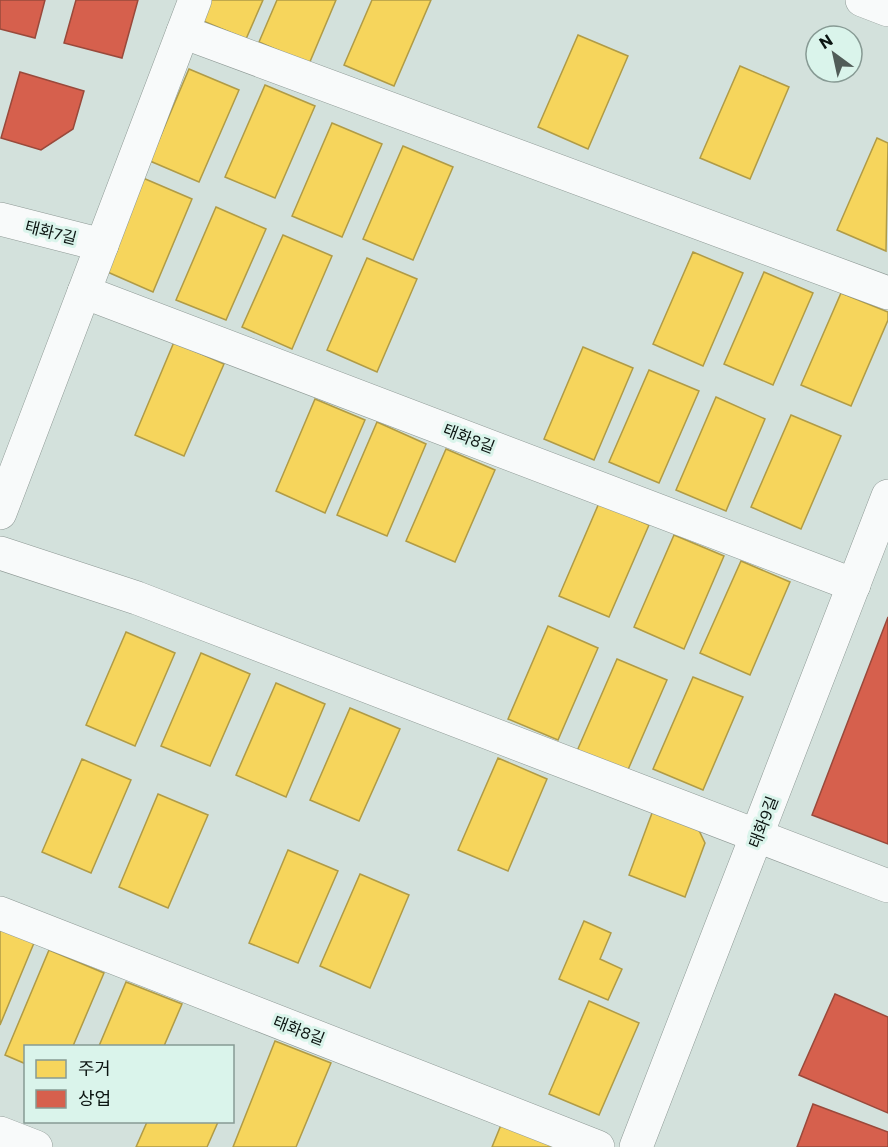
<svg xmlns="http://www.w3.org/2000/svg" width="888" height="1147" viewBox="0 0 888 1147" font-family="Commissioner,'Noto Sans KR',sans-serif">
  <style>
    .homes { fill: #f6d55c; stroke: #b09b46; stroke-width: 1.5 }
    .shops { fill: #d6604d; stroke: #99493b; stroke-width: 1.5 }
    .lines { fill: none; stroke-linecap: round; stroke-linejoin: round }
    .minor-casing { stroke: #8e9995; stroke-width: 34 }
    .minor { stroke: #f8fafa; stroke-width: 33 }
    .labels { text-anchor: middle; stroke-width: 6; stroke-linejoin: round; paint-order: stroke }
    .street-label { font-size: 16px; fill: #0b1411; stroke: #daf4eb }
  </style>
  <rect width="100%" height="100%" fill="#d3e1dc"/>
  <!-- homes -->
  <g class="homes">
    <polygon points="204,0 263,0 246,39 196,18"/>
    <polygon points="277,0 336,0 309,64 259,42"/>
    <polygon points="372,0 431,0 394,86 344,65"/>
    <polygon points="578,35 628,56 588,149 538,127"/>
    <polygon points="740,66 789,87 750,179 700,158"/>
    <polygon points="189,69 239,90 199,182 150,161"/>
    <polygon points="265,85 315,106 275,198 225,177"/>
    <polygon points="332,123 382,144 342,237 292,216"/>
    <polygon points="877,138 888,143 886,251 837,230"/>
    <polygon points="403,146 453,167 413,260 363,239"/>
    <polygon points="143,178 192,199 153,292 103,270"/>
    <polygon points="216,207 266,229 226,320 176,300"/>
    <polygon points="283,235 332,256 292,349 242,327"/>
    <polygon points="693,252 743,273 703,366 653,344"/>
    <polygon points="367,258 417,279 377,372 327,350"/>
    <polygon points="764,272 813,293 773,385 724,364"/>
    <polygon points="841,293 888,312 888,320 851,406 801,385"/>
    <polygon points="174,342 224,364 184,456 135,435"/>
    <polygon points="583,347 633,368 594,460 544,439"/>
    <polygon points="649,370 699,391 659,483 609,462"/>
    <polygon points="716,397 765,419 726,511 676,490"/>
    <polygon points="315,399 365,420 325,513 276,491"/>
    <polygon points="791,415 841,436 801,529 751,507"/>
    <polygon points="377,422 426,444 387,536 337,515"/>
    <polygon points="446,449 495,470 455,562 406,541"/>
    <polygon points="599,503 649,525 609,617 559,596"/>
    <polygon points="674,535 724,556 684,649 634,627"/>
    <polygon points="741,561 790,582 750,675 700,653"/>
    <polygon points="548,626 598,648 558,740 508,719"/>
    <polygon points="126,632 175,653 135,746 86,725"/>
    <polygon points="201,653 250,674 210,766 161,746"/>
    <polygon points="617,659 667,680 627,772 577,751"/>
    <polygon points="693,677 743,697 703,790 653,769"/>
    <polygon points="276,683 325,704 286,797 236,775"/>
    <polygon points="350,708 400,729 359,821 310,800"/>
    <polygon points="498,758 547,779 508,871 458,850"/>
    <polygon points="82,759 131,780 91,873 42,852"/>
    <polygon points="158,794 208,815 168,908 119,887"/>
    <polygon points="655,805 694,820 705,843 685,897 629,875"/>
    <polygon points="288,850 338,871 298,963 249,943"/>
    <polygon points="360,874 409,895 370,988 320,966"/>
    <polygon points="584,921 611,933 600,959 622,969 608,1000 559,979"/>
    <polygon points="0,929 34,943 0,1025"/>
    <polygon points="49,950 104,973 73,1046 26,1046 26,1064 5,1055"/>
    <polygon points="126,982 182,1004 164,1046 99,1046"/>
    <polygon points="589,1001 639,1023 599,1115 549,1094"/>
    <polygon points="275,1041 331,1063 296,1147 233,1147"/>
    <polygon points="147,1122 218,1122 207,1147 136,1147"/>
    <polygon points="501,1125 555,1147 492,1147"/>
  </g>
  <!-- shops -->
  <g class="shops">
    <polygon points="0,0 45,0 35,38 0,29"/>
    <polygon points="76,0 138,0 122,58 64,43"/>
    <polygon points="20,72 84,91 73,129 41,150 1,138"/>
    <polygon points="888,617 888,844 812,815"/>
    <polygon points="835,994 888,1017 888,1113 799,1075"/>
    <polygon points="813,1104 888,1132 888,1147 797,1147"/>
  </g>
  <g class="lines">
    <defs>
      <g id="minor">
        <polyline points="862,0 888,10"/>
        <polyline points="183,32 888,293"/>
        <polyline points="0,219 102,245"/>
        <polyline points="84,292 854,585"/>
        <polyline points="0,513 195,0"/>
        <polyline points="0,553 137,598 888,886"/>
        <polyline points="0,913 598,1147"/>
        <polyline points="0,1133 36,1147"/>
        <polyline points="636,1147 888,496"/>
      </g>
    </defs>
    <!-- minor casing -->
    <use href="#minor" class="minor-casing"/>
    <!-- minor -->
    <use href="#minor" class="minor"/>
  </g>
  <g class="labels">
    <!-- street labels -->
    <g class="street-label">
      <text transform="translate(51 232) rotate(14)" y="6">태화7길</text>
      <text transform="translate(469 438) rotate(21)" y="6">태화8길</text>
      <text transform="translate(763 822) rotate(-69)" y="6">태화9길</text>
      <text transform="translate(299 1030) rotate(21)" y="6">태화8길</text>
    </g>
  </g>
  <!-- legend -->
  <rect x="24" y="1045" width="210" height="78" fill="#daf4eb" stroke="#879a94" stroke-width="1.5"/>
  <rect x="36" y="1060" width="30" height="18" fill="#f6d55c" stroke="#879a94" stroke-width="1.5"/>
  <text x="78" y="1075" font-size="18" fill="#0b1411">주거</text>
  <rect x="36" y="1090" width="30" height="18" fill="#d6604d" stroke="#879a94" stroke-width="1.5"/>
  <text x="78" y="1105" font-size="18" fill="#0b1411">상업</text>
  <!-- north arrow -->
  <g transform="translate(834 54) rotate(327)"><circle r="28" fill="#daf4eb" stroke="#879a94" stroke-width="1.5"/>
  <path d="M0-4.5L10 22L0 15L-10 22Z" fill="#515c58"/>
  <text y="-9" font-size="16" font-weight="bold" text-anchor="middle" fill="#0b1411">N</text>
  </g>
</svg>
